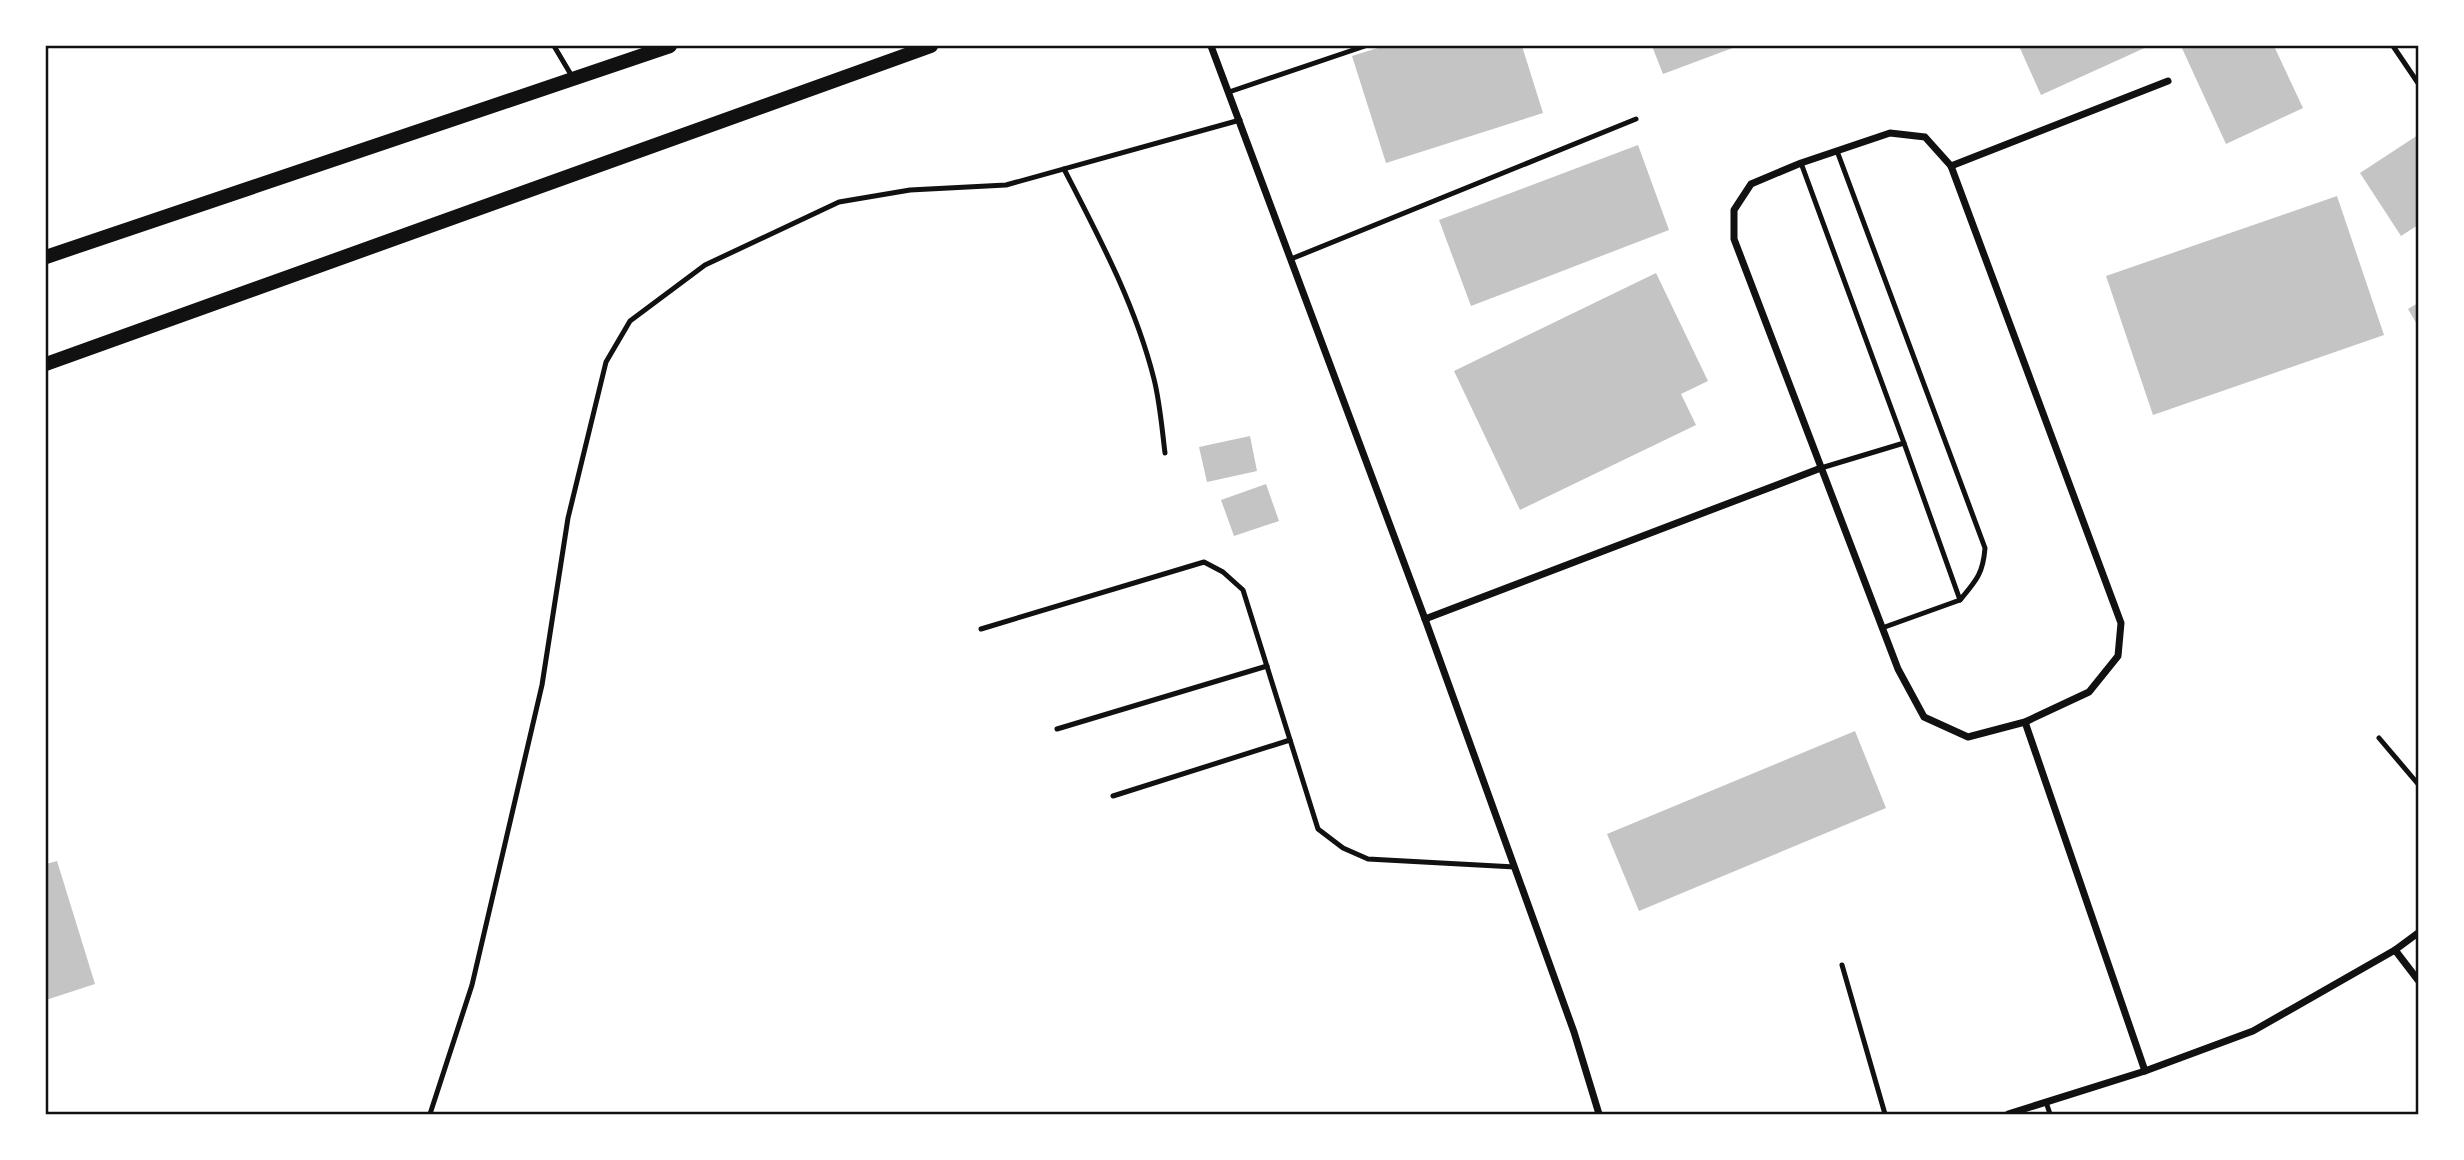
<svg xmlns="http://www.w3.org/2000/svg" width="2464" height="1160" viewBox="0 0 2464 1160" font-family="'Sofia Sans Condensed',sans-serif">
  <style>
    .building { fill: #c4c4c4 }
    .lines { fill: none; stroke-linecap: round; stroke-linejoin: round }
    .service { stroke: #111; stroke-width: 5 }
    .minor { stroke: #111; stroke-width: 7 }
    .secondary { stroke: #111; stroke-width: 14 }
    .neatline { fill: none; stroke: #111; stroke-width: 2.5 }
  </style>
  <rect width="100%" height="100%" fill="#fff"/>
  <!-- building -->
  <g class="building">
    <polygon points="1384,46 1522,46 1543,113 1386,163 1352,56"/>
    <polygon points="1652,46 1738,46 1663,74"/>
    <polygon points="2019,46 2149,46 2041,95"/>
    <polygon points="2181,46 2274,46 2303,108 2226,144"/>
    <polygon points="2418,135 2418,225 2401,236 2360,173"/>
    <polygon points="1638,145 1669,230 1471,306 1439,220"/>
    <polygon points="2337,196 2384,335 2153,415 2106,276"/>
    <polygon points="1656,273 1708,381 1681,394 1696,425 1520,510 1454,371"/>
    <polygon points="2418,303 2418,326 2408,309"/>
    <polygon points="1250,436 1257,471 1207,482 1199,447"/>
    <polygon points="1266,484 1279,521 1234,536 1221,500"/>
    <polygon points="1855,731 1886,808 1639,911 1607,834"/>
    <polygon points="57,861 95,984 46,1000 46,864"/>
  </g>
  <g class="lines">
    <!-- service -->
    <g class="service">
      <polyline points="554,46 573,78"/>
      <polyline points="2393,46 2418,83"/>
      <polyline points="1229,92 1365,46"/>
      <path d="M1837,151l148,397c-2,26 -9,33 -25,52"/>
      <polyline points="1801,163 1904,443 1821,468"/>
      <path d="M1064,169c35,68 71,135 90,210 6,24 8,50 11,74"/>
      <polyline points="1291,259 1636,119"/>
      <polyline points="1882,628 1960,600 1904,443"/>
      <polyline points="981,629 1204,562 1223,572 1243,590 1318,829 1343,848 1368,859 1515,867"/>
      <polyline points="1057,729 1267,666"/>
      <polyline points="2379,738 2418,784"/>
      <polyline points="1113,796 1290,740"/>
      <polyline points="1842,965 1885,1114"/>
      <polyline points="2046,1102 2050,1114"/>
      <polyline points="430,1114 472,985 542,685 568,518 606,362 630,321 705,265 839,202 910,190 1006,185 1240,120"/>
    </g>
    <!-- minor -->
    <g class="minor">
      <polyline points="1211,46 1425,619 1574,1032 1599,1114"/>
      <polygon points="1890,133 1925,137 1951,166 2121,623 2118,656 2089,692 2025,722 1968,737 1924,717 1898,669 1734,239 1734,210 1751,184 1801,163"/>
      <polyline points="1951,166 2168,81"/>
      <polyline points="1425,619 1821,468"/>
      <polyline points="2025,722 2145,1071"/>
      <polyline points="2395,950 2418,980"/>
      <polyline points="2008,1114 2145,1071 2253,1031 2395,950 2418,933"/>
    </g>
    <!-- secondary -->
    <g class="secondary">
      <polyline points="46,257 670,46"/>
      <polyline points="46,364 931,46"/>
    </g>
  </g>
  <!-- border -->
  <rect width="2464" height="1160" fill="none" stroke="#ffffff" stroke-width="94"/>
  <rect x="47" y="47" width="2370" height="1066" class="neatline"/>
</svg>
